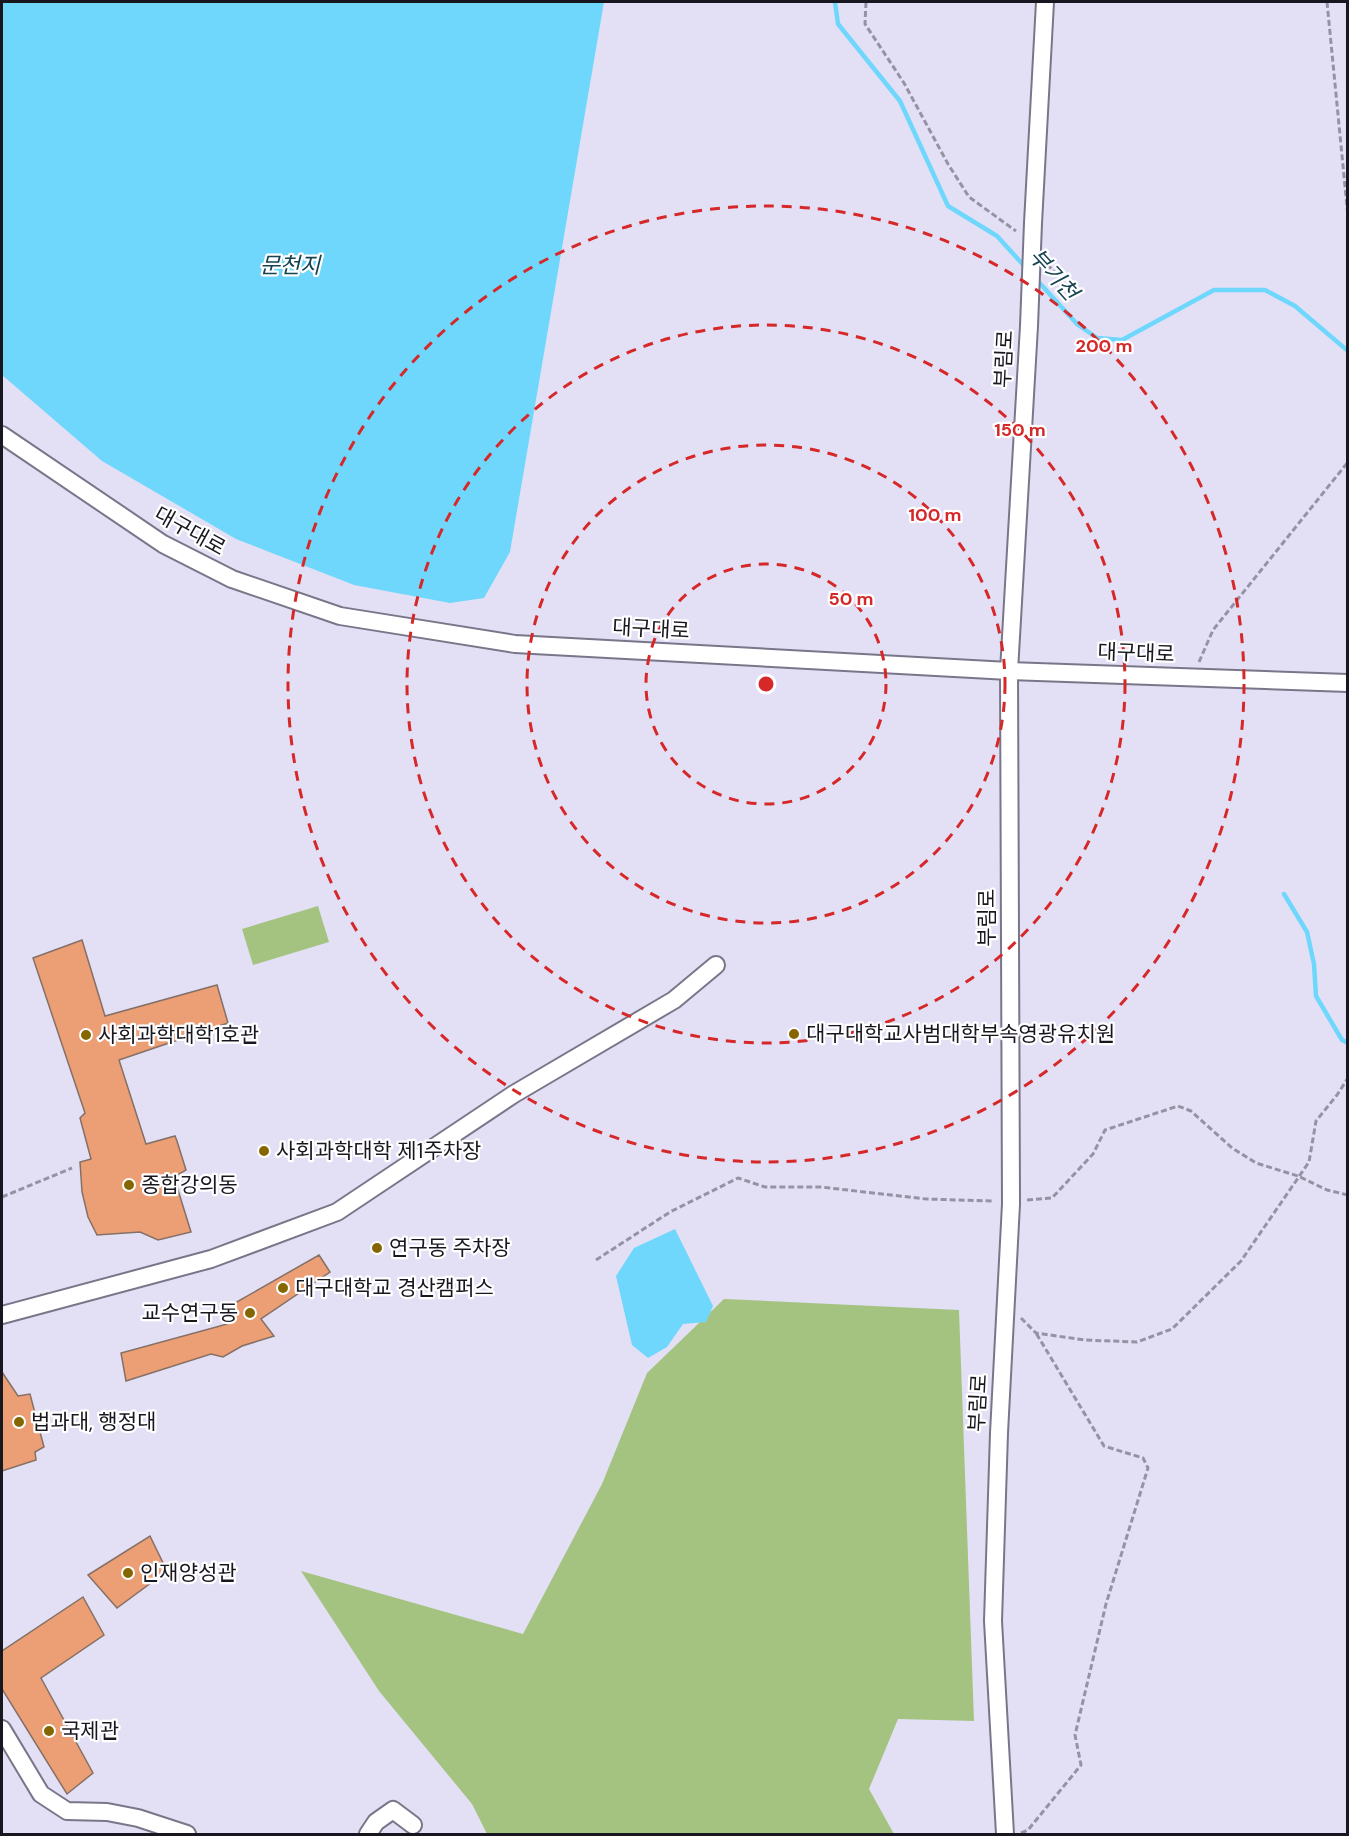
<svg xmlns="http://www.w3.org/2000/svg" width="1349" height="1836" viewBox="0 0 1349 1836" font-family="'DM Sans','Noto Sans KR',sans-serif">
  <style>
    .green { fill: #a4c380 }
    .water { fill: #6fd7fc }
    .lines { fill: none; stroke-linecap: round; stroke-linejoin: round }
    .stream { stroke: #6fd7fc; stroke-width: 4.5 }
    .building { fill: #ec9e74; stroke: #847066; stroke-width: 1.5 }
    .minor-casing { stroke: #797689; stroke-width: 20 }
    .path { stroke: #9593a3; stroke-width: 3; stroke-dasharray: 6 3; stroke-linecap: butt }
    .minor { stroke: #fff; stroke-width: 16 }
    .minor-bridge-casing { stroke: #797689; stroke-width: 20; stroke-linecap: butt }
    .minor-bridge { stroke: #fff; stroke-width: 16 }
    .ring { fill: none; stroke: #d62828; stroke-width: 3; stroke-dasharray: 10 8 }
    .poi-dot { fill: #856600; stroke: #fff; stroke-width: 2 }
    .labels { text-anchor: middle; stroke-width: 4.5; stroke-linejoin: round; paint-order: stroke }
    .street-label { font-size: 21px; fill: #18161e; stroke: #fff }
    .poi-label { font-size: 21px; fill: #18161e; stroke: #fff; text-anchor: start }
    .water-label { font-size: 22px; font-style: italic; fill: #154352; stroke: #fff }
    .centre { fill: #d62828; stroke: #fff; stroke-width: 3 }
    .ring-label { font-size: 18px; text-anchor: middle; font-weight: bold; fill: #d62828; stroke: #fff; stroke-width: 4.5; stroke-linejoin: round; paint-order: stroke }
  </style>
  <rect width="100%" height="100%" fill="#e3e0f6"/>
  <!-- green -->
  <g class="green">
    <polygon points="318,906 329,942 253,965 242,929"/>
    <polygon points="724,1299 959,1310 974,1721 898,1719 869,1789 894,1834 487,1834 472,1804 379,1691 301,1571 523,1634 602,1484 647,1373"/>
  </g>
  <!-- water -->
  <g class="water">
    <polygon points="2,2 604,2 510,552 484,598 450,603 354,585 236,539 102,461 2,375"/>
    <polygon points="675,1229 713,1306 706,1322 683,1324 667,1347 648,1358 632,1345 616,1276 634,1248"/>
  </g>
  <g class="lines">
    <!-- stream -->
    <g class="stream">
      <polyline points="835,2 838,24 900,101 948,206 997,236 1027,269"/>
      <polyline points="1035,278 1077,324 1097,338 1122,340 1214,290 1265,290 1295,306 1348,351"/>
      <polyline points="1284,894 1307,932 1314,964 1316,996 1342,1040 1348,1043"/>
    </g>
  </g>
  <!-- building -->
  <g class="building">
    <polygon points="82,940 105,1016 217,985 228,1023 119,1060 146,1144 175,1136 177,1141 186,1170 174,1177 191,1232 158,1240 140,1232 97,1235 88,1217 82,1192 80,1162 91,1159 80,1118 85,1113 33,958"/>
    <polygon points="319,1255 330,1272 261,1319 274,1336 242,1346 223,1357 211,1354 126,1381 121,1353 231,1323 228,1307"/>
    <polygon points="2,1372 18,1396 30,1394 44,1447 35,1452 36,1460 2,1471"/>
    <polygon points="150,1536 167,1571 117,1608 88,1575"/>
    <polygon points="83,1597 104,1635 41,1678 93,1773 67,1794 2,1689 2,1651"/>
  </g>
  <g class="lines">
    <defs>
      <g id="minor">
        <polyline points="1033,223 1045,2"/>
        <polyline points="2,435 163,544 232,579 340,616 515,644 1009,671 1348,683"/>
        <polyline points="2,1315 211,1259 337,1212 514,1094 674,1000 716,965"/>
        <polyline points="2,1729 41,1794 67,1811 107,1812 138,1818 187,1834"/>
        <polyline points="368,1834 376,1822 393,1810 413,1825"/>
        <polyline points="1005,1834 993,1621 999,1433 1011,1204 1009,671 1029,326"/>
      </g>
    </defs>
    <!-- minor casing -->
    <use href="#minor" class="minor-casing"/>
    <!-- path -->
    <g class="path">
      <polyline points="866,2 865,24 904,83 948,164 969,197 1016,231"/>
      <polyline points="1327,2 1348,217"/>
      <polyline points="1047,264 1064,283"/>
      <polyline points="1199,662 1213,630 1348,462"/>
      <polyline points="2,1197 72,1168"/>
      <polyline points="1027,1200 1052,1198 1093,1154 1105,1130 1178,1106 1191,1111 1232,1148 1256,1163 1298,1176 1327,1190 1348,1195"/>
      <polyline points="596,1260 670,1212 738,1178 765,1187 821,1187 926,1199 993,1201"/>
      <polyline points="1021,1318 1036,1333 1085,1340 1137,1342 1172,1329 1241,1261 1309,1162 1316,1121 1337,1095 1348,1078"/>
      <polyline points="1021,1833 1028,1830 1081,1765 1075,1735 1106,1604 1148,1468 1143,1458 1104,1446 1036,1333"/>
    </g>
    <!-- minor -->
    <use href="#minor" class="minor"/>
    <defs>
      <polyline id="minor-bridge" points="1029,326 1033,223"/>
    </defs>
    <!-- minor-bridge casing -->
    <use href="#minor-bridge" class="minor-bridge-casing"/>
    <!-- minor-bridge -->
    <use href="#minor-bridge" class="minor-bridge"/>
  </g>
  <!-- distance rings -->
  <g class="ring">
    <circle cx="766" cy="684" r="120"/>
    <circle cx="766" cy="684" r="239"/>
    <circle cx="766" cy="684" r="359"/>
    <circle cx="766" cy="684" r="478"/>
  </g>
  <!-- markers -->
  <g class="poi-dot">
    <circle cx="794" cy="1034" r="6"/>
    <circle cx="86" cy="1035" r="6"/>
    <circle cx="264" cy="1151" r="6"/>
    <circle cx="129" cy="1185" r="6"/>
    <circle cx="377" cy="1248" r="6"/>
    <circle cx="283" cy="1288" r="6"/>
    <circle cx="250" cy="1313" r="6"/>
    <circle cx="19" cy="1422" r="6"/>
    <circle cx="128" cy="1573" r="6"/>
    <circle cx="49" cy="1731" r="6"/>
  </g>
  <g class="labels">
    <!-- street labels -->
    <g class="street-label">
      <text transform="translate(1004 359) rotate(-87)" y="7">부림로</text>
      <text transform="translate(190 531) rotate(29)" y="7">대구대로</text>
      <text transform="translate(651 629) rotate(3)" y="7">대구대로</text>
      <text transform="translate(1136 653) rotate(2)" y="7">대구대로</text>
      <text transform="translate(987 918) rotate(-90)" y="7">부림로</text>
      <text transform="translate(978 1403) rotate(-87)" y="7">부림로</text>
    </g>
    <!-- poi labels -->
    <g class="poi-label">
      <text x="806" y="1041">대구대학교사범대학부속영광유치원</text>
      <text x="98" y="1042">사회과학대학1호관</text>
      <text x="276" y="1158">사회과학대학 제1주차장</text>
      <text x="141" y="1192">종합강의동</text>
      <text x="389" y="1255">연구동 주차장</text>
      <text x="295" y="1295">대구대학교 경산캠퍼스</text>
      <text x="238" y="1320" text-anchor="end">교수연구동</text>
      <text x="31" y="1429">법과대, 행정대</text>
      <text x="140" y="1580">인재양성관</text>
      <text x="61" y="1738">국제관</text>
    </g>
    <!-- water labels -->
    <g class="water-label">
      <text x="290" y="273">문천지</text>
      <text transform="translate(1054 274) rotate(48)" y="8">부기천</text>
    </g>
  </g>
  <circle cx="766" cy="684" r="9" class="centre"/>
  <g class="ring-label">
    <text x="1104" y="352">200 m</text>
    <text x="1020" y="436">150 m</text>
    <text x="935" y="521">100 m</text>
    <text x="851" y="605">50 m</text>
  </g>
  <!-- border -->
  <rect width="1349" height="1836" fill="none" stroke="#18161e" stroke-width="6"/>
</svg>
